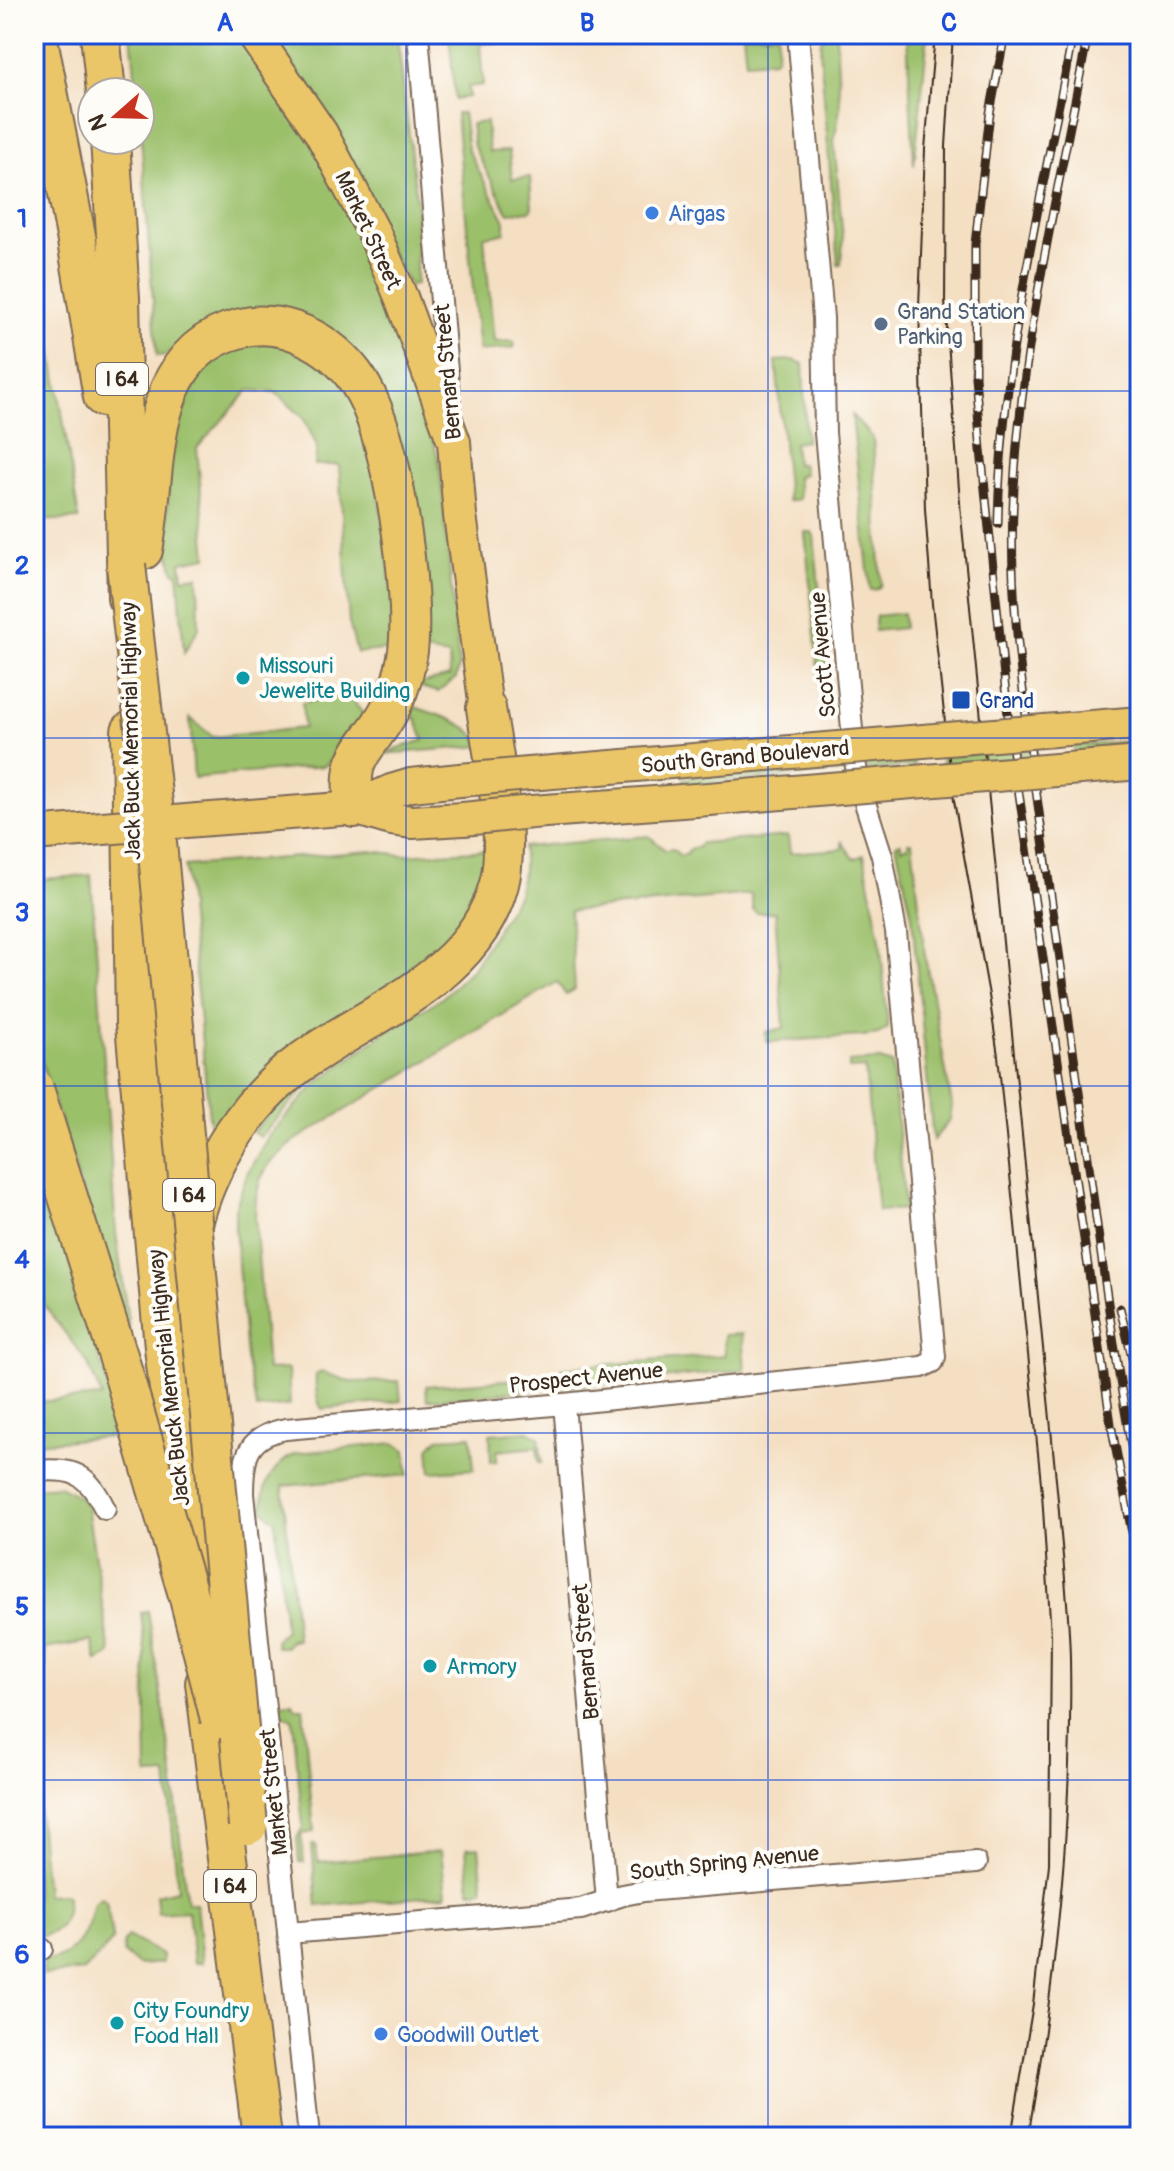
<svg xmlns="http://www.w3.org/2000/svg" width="1174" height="2171" viewBox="0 0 1174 2171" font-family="Pangolin,sans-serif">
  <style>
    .green { fill: #9bc06b; stroke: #6b7544; stroke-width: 2 }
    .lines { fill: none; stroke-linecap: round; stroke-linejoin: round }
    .minor-casing { stroke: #7c6958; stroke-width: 24 }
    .primary-casing { stroke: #7c6958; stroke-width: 36 }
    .motorway-casing { stroke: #7c6958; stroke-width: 42 }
    .minor { stroke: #fff; stroke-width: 20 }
    .primary { stroke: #ebc669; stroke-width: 32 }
    .motorway { stroke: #ebc669; stroke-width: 38 }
    .tram { stroke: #3b2a1e; stroke-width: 2 }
    .rail-casing { stroke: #3b2a1e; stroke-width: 9 }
    .rail { stroke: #fdfcf7; stroke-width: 6; stroke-dasharray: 18; stroke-linecap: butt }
    .primary-bridge-casing { stroke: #7c6958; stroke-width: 36; stroke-linecap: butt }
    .motorway-bridge-casing { stroke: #7c6958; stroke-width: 42; stroke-linecap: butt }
    .primary-bridge { stroke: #ebc669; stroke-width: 32 }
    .motorway-bridge { stroke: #ebc669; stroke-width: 38 }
    .grid { fill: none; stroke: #1d4ed8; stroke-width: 2; stroke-opacity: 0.55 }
    .shop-dot { fill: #3f7fe0; stroke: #fdfcf7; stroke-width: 3 }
    .service-dot { fill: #5c6f8a; stroke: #fdfcf7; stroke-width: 3 }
    .culture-dot { fill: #0f9aa8; stroke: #fdfcf7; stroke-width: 3 }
    .transit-dot { fill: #1a4fb4; stroke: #fdfcf7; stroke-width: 3 }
    .labels { text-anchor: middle; stroke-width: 8; stroke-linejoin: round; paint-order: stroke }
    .shield { fill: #fdfcf7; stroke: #75695f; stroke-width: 2 }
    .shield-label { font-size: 20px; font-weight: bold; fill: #3b2a1e }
    .shop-label { font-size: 22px; fill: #366cbe; stroke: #fdfcf7; text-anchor: start }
    .street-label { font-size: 22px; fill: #3b2a1e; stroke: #fdfcf7 }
    .service-label { font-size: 22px; fill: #4e5e75; stroke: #fdfcf7; text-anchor: start }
    .culture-label { font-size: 22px; fill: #0d838f; stroke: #fdfcf7; text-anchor: start }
    .transit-label { font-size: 22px; fill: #164399; stroke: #fdfcf7; text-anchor: start }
    .neatline { fill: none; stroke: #1d4ed8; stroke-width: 3 }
    .grid-label { font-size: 26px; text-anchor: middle; font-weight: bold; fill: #1d4ed8 }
  </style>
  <rect width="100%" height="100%" fill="#fdfcf7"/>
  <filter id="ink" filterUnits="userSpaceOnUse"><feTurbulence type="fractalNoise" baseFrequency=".0125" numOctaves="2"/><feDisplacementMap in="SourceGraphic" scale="16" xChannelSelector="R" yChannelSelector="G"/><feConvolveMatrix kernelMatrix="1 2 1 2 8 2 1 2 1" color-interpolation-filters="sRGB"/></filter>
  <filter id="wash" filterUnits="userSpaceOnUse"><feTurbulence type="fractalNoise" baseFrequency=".006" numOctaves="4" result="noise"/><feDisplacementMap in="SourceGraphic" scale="32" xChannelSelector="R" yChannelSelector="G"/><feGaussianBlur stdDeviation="1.8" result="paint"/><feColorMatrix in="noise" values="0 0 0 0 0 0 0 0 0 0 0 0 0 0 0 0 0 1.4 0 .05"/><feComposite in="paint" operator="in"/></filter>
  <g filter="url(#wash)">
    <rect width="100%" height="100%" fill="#f4dfc3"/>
    <!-- green -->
    <g class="green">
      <polygon points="131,34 237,34 253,53 301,124 351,216 405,346 439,461 459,667 456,678 438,692 420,687 420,684 450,676 449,656 425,651 340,340 182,342 166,355 157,356 140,123 140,92 137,92"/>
      <polygon points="267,34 397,34 417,204 416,284 410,286"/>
      <polygon points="449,34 526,34 527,40 480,44 483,85 468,87 469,97 455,99"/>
      <polygon points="743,34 778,34 777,56 774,60 746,62"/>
      <polygon points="827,34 836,34 840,108 834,141 843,239 841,265 838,265 820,51 821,41"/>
      <polygon points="907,34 928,34 914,166"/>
      <polygon points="463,113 468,150 505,221 505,233 484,236 494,342 513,341 515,346 512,348 479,351 456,114"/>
      <polygon points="486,122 489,152 509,151 512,179 530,177 532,209 530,211 508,213 474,147 471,124"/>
      <polygon points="34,236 79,519 34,521"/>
      <polygon points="268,341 304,351 335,370 354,403 374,463 395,611 390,649 357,653 349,623 339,465 315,465 317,446 303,417 275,392 249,390 197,448 207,557 181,562 183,578 198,576 199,628 184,653 178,572 174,572 168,550 168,460 172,432 198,366 219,353"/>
      <polygon points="794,360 803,364 806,441 794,443 796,464 802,464 804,474 797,476 799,499 788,501 776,361"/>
      <polygon points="852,415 873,438 881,584 878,589 870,590"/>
      <polygon points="805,532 812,532 814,536 829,689 820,690"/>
      <polygon points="903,613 904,628 874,631 876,616"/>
      <polygon points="359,691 354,703 368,719 339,758 332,758 325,766 194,778 190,718 213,737 304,728 302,703"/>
      <path d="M412,706c23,9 59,15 70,40l-99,8 41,-14 -7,-19 -7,-10z"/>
      <polygon points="1140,740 1140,747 1074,753 1074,746"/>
      <polygon points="1036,749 1037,757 942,764 942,757"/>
      <polygon points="914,759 914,766 684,785 684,778"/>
      <polygon points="649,836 665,850 673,849 679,855 686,855 691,848 697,848 701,843 788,836 790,853 842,849 842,842 854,859 864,855 880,939 888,1028 878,1034 863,1036 766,1042 766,1032 784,1028 775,912 757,913 753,910 751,894 570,911 575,989 566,995 557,982 294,1141 270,1163 261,1178 256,1197 255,1216 267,1370 288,1369 290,1405 257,1409 246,1358 235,1229 235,1209 247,1174 269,1135 317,1083 382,1034 442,998 473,968 518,894 523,869 523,847"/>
      <polygon points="908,842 912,842 925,956 952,1105 950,1120 933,1140 912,916 896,844 901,843 901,848 908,847"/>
      <polygon points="491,850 488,870 461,930 212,1148 185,866 371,851 404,855"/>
      <polygon points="91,875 116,1233 132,1351 34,1037 34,880"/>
      <polygon points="343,1056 306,1087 260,1137 253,1132 287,1092"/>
      <polygon points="880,1060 892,1064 905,1209 878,1211 865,1068 849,1069 849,1062"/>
      <polygon points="34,1143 123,1436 34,1443 34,1402 102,1397 87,1362 34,1292"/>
      <polygon points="742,1334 745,1370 427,1400 426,1386 561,1376 561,1368 725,1355 724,1335"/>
      <path d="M322,1372l29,10 48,-1 2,20 -79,8c-6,-9 -7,-25 -6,-35z"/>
      <polygon points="528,1431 539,1437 542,1463 539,1463 537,1447 497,1451 497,1461 491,1462 490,1434"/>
      <polygon points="471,1436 474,1469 431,1472 429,1448 438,1438"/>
      <path d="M394,1443l12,7 2,25 -125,11 14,154h-7l-4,7h-10l-1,-7 10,-10 -10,-110 -12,-10c-2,-26 11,-46 34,-57z"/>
      <polygon points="60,1486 81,1498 87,1507 110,1652 108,1656 97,1661 92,1641 44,1649 46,1667 34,1670 34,1488"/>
      <polygon points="148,1611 172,1767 187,1903 196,1903 202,1963 194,1963 188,1911 158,1913 156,1895 178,1890 167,1775 149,1776 147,1773 145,1653 141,1612"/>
      <polygon points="292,1702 296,1708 303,1708 314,1832 301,1834 304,1862 299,1862 297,1838 303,1827 293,1720 281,1713 280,1703"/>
      <path d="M34,1759l12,136 19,-1 2,3c0,25 -6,38 -32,39z"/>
      <polygon points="312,1845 316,1845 318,1862 441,1851 446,1895 317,1906"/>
      <polygon points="479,1847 483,1890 470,1891 466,1848"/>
      <path d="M101,1898l5,3 7,39 -29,31 -40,4 -1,-14c34,-3 45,-28 51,-58z"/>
      <polygon points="128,1936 162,1955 162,1963 138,1965 124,1953 123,1942"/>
    </g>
  </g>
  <g filter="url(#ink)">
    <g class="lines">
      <defs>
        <g id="minor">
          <polyline points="418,34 450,406"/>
          <polyline points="564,1404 607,1901"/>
          <path d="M34,1471c39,-3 53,1 71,38"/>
          <polyline points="288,1933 581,1909 623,1895 644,1891 976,1863"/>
          <polyline points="34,1950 42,1949"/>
          <path d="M309,2137l-66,-643c0,-36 3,-58 43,-65l278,-25 358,-37 11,-5 2,-5 -39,-425 -14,-76 -22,-69 -5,-25 -30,-329 -2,-115 -25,-284"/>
        </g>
        <g id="primary">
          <polyline points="253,34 321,133 374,233 401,297 454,442 460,515 486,708"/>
          <polyline points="529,774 706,759"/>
          <polyline points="354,808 391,819 412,822 463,819"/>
          <polyline points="532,812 709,799"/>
          <polyline points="198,820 354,808 391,791 411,785 460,780"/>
          <polyline points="34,834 91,829"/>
        </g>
        <g id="motorway">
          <polyline points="37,34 77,241 103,397"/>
          <polyline points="100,34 106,92"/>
          <polyline points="110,140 120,298 127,598"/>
          <path d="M143,550c16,-79 -2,-197 98,-222 47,-12 100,20 122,61 30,53 52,201 45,262 -4,27 -12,51 -27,73 -9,14 -21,26 -26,41 -4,14 -2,29 -1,43"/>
          <polyline points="131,731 135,1024 164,1347 189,1559"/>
          <path d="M192,1228c15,-64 55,-126 108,-165 71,-52 174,-84 199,-179 12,-45 -6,-129 -13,-176"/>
          <polyline points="205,1683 262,2137"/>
        </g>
      </defs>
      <!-- minor casing -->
      <use href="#minor" class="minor-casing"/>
      <!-- primary casing -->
      <use href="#primary" class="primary-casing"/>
      <!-- motorway casing -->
      <use href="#motorway" class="motorway-casing"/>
      <!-- minor -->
      <use href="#minor" class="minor"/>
      <!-- primary -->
      <use href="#primary" class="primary"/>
      <!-- motorway -->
      <use href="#motorway" class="motorway"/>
      <!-- tram -->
      <g class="tram">
        <polyline points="935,34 925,149 919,307 925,509 932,604 953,795 989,995 998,1056 1042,1493 1051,1635 1049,1864 1033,2004 1011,2137"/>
        <path d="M953,34l-7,112 -1,155 16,215 97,984c4,53 11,106 12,158 3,161 -14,321 -42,479"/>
      </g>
      <defs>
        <g id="rail">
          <polyline points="1005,34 990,113 975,244 975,376 981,450 1009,725 1111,1424 1131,1528 1140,1563"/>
          <path d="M1088,34c-29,156 -69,315 -75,475 -3,76 6,153 16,229 11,85 24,171 36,256 25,166 42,333 75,498"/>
          <path d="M998,524c3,-166 44,-328 75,-490"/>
          <polyline points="1120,1308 1140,1391"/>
        </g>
      </defs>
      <!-- rail casing -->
      <use href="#rail" class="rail-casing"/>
      <!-- rail -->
      <use href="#rail" class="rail"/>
      <defs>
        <g id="primary-bridge">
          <polyline points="706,759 1140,723"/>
          <polyline points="460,780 529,774"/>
          <polyline points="709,799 1140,763"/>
          <polyline points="463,819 532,812"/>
          <polyline points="91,829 198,820"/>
        </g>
        <g id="motorway-bridge">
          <polyline points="126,565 155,821 248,1825"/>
          <polyline points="34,1089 119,1359 189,1598 220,1719"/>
        </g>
      </defs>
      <!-- primary-bridge casing -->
      <use href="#primary-bridge" class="primary-bridge-casing"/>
      <!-- motorway-bridge casing -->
      <use href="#motorway-bridge" class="motorway-bridge-casing"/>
      <!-- primary-bridge -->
      <use href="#primary-bridge" class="primary-bridge"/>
      <!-- motorway-bridge -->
      <use href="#motorway-bridge" class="motorway-bridge"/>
    </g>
  </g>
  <!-- grid -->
  <path class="grid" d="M406,34v2103M768,34v2103M34,391h1106M34,738h1106M34,1086h1106M34,1433h1106M34,1780h1106"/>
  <!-- markers -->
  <g class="shop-dot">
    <circle cx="652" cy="213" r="8"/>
    <circle cx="381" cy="2034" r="8"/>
  </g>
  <circle class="service-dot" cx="881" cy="324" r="8"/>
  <g class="culture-dot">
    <circle cx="243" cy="678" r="8"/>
    <circle cx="430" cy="1666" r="8"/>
    <circle cx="117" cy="2023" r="8"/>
  </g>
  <rect class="transit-dot" x="951" y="690" width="20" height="20" rx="4"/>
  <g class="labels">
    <!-- shield labels -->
    <g class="shield">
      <rect x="96" y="363" width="52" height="32" rx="6"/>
      <rect x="163" y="1179" width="52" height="32" rx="6"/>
      <rect x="204" y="1870" width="52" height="32" rx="6"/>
    </g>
    <g class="shield-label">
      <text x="122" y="386">I 64</text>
      <text x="189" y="1202">I 64</text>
      <text x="230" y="1893">I 64</text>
    </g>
    <!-- shop labels -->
    <g class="shop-label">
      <text x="668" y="221">Airgas</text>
      <text x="397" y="2042">Goodwill Outlet</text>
    </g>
    <!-- street labels -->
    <g class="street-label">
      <text transform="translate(369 230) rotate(65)" y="8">Market Street</text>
      <text transform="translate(447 372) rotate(-95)" y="8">Bernard Street</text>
      <text transform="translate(822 655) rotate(-95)" y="8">Scott Avenue</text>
      <text transform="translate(130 731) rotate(-91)" y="8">Jack Buck Memorial Highway</text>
      <text transform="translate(745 756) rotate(-5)" y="8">South Grand Boulevard</text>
      <text transform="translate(586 1377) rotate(-6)" y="8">Prospect Avenue</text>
      <text transform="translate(168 1378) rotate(-96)" y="8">Jack Buck Memorial Highway</text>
      <text transform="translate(585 1652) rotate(-95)" y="8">Bernard Street</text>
      <text transform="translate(273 1792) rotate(-96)" y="8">Market Street</text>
      <text transform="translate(724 1862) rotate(-6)" y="8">South Spring Avenue</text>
    </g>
    <!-- service labels -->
    <g class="service-label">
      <text x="897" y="319">Grand Station<tspan x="897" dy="25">Parking</tspan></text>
    </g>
    <!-- culture labels -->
    <g class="culture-label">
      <text x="259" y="673">Missouri<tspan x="259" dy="25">Jewelite Building</tspan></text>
      <text x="446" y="1674">Armory</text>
      <text x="133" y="2018">City Foundry<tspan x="133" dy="25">Food Hall</tspan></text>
    </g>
    <!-- transit labels -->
    <g class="transit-label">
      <text x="979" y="708">Grand</text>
    </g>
  </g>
  <!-- margin -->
  <rect width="1174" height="2171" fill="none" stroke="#fdfcf7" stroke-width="88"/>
  <!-- north arrow -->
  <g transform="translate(116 116) rotate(250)"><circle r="38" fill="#fdfcf7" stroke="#afa8a0" stroke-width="2"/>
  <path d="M0-6L14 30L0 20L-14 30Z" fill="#c8321e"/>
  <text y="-12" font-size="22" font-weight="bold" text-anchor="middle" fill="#3b2a1e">N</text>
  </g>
  <rect x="44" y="44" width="1086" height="2083" class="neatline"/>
  <g class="grid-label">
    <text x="225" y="31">A</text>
    <text x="587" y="31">B</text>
    <text x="949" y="31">C</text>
    <text x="22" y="227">1</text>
    <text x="22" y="574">2</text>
    <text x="22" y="921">3</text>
    <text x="22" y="1268">4</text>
    <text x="22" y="1615">5</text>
    <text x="22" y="1963">6</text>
  </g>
</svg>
